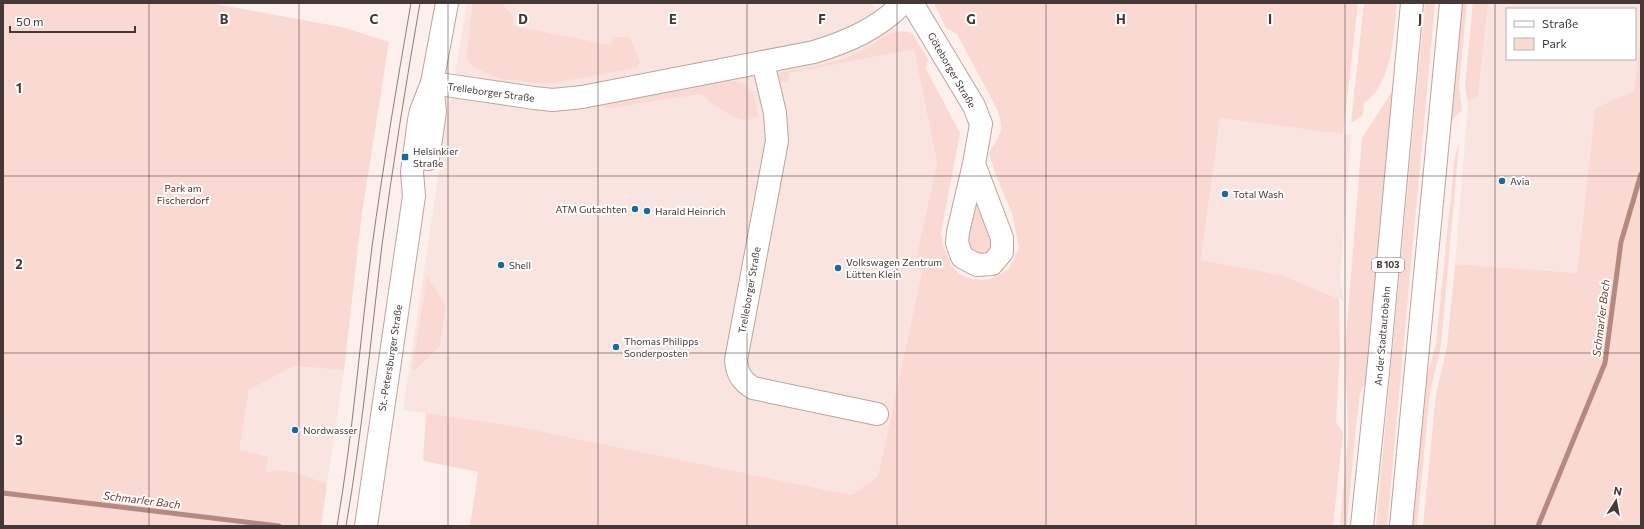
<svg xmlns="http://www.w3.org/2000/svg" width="1644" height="529" viewBox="0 0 1644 529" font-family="Commissioner,sans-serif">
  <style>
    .built { fill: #fae4df; fill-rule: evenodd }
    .green { fill: #fad9d3 }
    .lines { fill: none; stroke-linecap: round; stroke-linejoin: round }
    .stream { stroke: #b58980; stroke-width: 5 }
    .minor-casing { stroke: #bea39d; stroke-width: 24 }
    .major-casing { stroke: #bea39d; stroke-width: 24 }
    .highway-casing { stroke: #bea39d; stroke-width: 24 }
    .minor { stroke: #fff; stroke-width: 22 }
    .major { stroke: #fff; stroke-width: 22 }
    .highway { stroke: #fff; stroke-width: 22 }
    .tram { stroke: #8a7f7c; stroke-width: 1 }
    .grid { fill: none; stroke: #443936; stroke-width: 1; stroke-opacity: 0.55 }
    .poi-dot { fill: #1a6a9c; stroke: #fff; stroke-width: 1.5 }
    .labels { text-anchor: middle; stroke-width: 4; stroke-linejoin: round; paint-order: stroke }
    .shield { fill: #fff; stroke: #7c7472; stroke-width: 1 }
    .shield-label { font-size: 9px; font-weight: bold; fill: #443936 }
    .street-label { font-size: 10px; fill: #443936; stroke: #fff }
    .poi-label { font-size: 10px; fill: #443936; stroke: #fff; text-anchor: start }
    .park-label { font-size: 10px; fill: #5f271c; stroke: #fff }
    .water-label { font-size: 11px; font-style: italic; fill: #753a2f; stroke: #fff }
    .grid-label { font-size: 13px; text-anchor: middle; font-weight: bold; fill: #443936; stroke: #fff; stroke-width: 4; stroke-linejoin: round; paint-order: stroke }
  </style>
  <rect width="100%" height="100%" fill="#fcf0ed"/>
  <!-- built -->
  <g class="built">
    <polygon points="467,3 872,3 871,4 914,49 937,163 915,268 922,270 878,476 852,495 514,426 403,410 446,125"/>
    <path d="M1473,3h168v33l-6,55 -40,17 -18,165 -122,-9 13,-161 -3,-17zM1507,9h128v50h-128z"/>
    <polygon points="1220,117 1351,135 1340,282 1344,301 1281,275 1201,260"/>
    <polygon points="294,366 344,370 327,484 300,474 265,473 238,452 249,390"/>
  </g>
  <!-- green -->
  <g class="green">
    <path d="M3,3h207l136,25 43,14 -27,171 -18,157 -50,-4 -45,24 -10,60 29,7 -2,16c17,-8 45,5 61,11l-6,42h-318z"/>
    <polygon points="473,3 502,3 514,18 513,26 611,45 613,37 630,37 640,62 636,68 548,84 501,79 475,68 466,59"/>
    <path d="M934,3h424l-15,131 -123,-16 -19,142 80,15 58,24 1,52 -4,71 7,11 -10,93h-863l8,-54 -55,-11 3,-48 88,13 338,69 26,-19 44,-205 -8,-2 23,-106 -23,-114 -125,24 -1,8 -6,1 -3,-1 1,-7 4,-3c27,-4 53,-8 78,-20 18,-9 28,-25 50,-18l16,26 -2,10 34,64 -19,100 2,12 8,20 8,9 12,5 16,1 16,-7 6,-5 10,-20 -7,-35 -16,-37 -7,-23c10,-19 16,-19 9,-42l-41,-77 -11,-6z"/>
    <path d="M1364,3h33c-3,31 -5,82 -33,100l-1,12 -12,8z"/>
    <polygon points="1425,3 1435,3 1387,526 1376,526"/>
    <polygon points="1460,3 1467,3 1459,86 1462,110 1449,123"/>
    <polygon points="1473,3 1488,3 1478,95 1468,103 1465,86"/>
    <polygon points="1641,36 1641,526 1423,526 1436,394 1447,347 1455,264 1577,273 1595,108 1634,91"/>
    <path d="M722,75l1,6c26,-2 32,11 35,35 -17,13 -42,-11 -56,-21l-2,-1 -89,14 -9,-1 10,-11z"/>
    <polygon points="1391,93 1394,93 1369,376 1360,393 1355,435 1347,526 1340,526 1348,435 1345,350 1362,138"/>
    <polygon points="1459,144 1441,346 1430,393 1417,526 1410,526 1423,391 1436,344 1455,155"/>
    <polygon points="978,202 993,239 989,256 974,256 966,242 975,203"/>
    <polygon points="427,277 446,305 440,346 416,369 412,370"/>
  </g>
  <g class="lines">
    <!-- stream -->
    <g class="stream">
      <polyline points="3,493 279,526"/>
      <polyline points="1538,526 1605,363 1621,242 1641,174"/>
    </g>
    <defs>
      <g id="minor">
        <polyline points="912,3 974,106 981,124 974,164 958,232 957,243 962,257 977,265 992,264 1002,252 1002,238 974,164"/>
        <path d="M763,62l12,51 2,28 -41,219c1,14 6,21 17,28l124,26"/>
        <path d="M432,83l102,15 19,2 29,-3 232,-45c33,-10 64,-23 89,-49"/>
      </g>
      <g id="major">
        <polyline points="428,159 435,112 433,91"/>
        <polyline points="366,526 414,196 412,172 419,120 421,111 432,83 447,3"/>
      </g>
      <g id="highway">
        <polyline points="1362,526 1379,362 1412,3"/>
        <polyline points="1401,526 1451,3"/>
      </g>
    </defs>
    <!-- minor casing -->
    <use href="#minor" class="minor-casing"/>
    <!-- major casing -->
    <use href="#major" class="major-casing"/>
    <!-- highway casing -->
    <use href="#highway" class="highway-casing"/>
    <!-- minor -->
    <use href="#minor" class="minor"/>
    <!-- major -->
    <use href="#major" class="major"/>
    <!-- highway -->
    <use href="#highway" class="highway"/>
    <!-- tram -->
    <g class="tram">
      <path d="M337,526c16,-92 23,-186 35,-279 11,-81 25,-163 39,-244"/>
      <path d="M346,526c16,-93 25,-188 36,-281 11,-81 24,-162 38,-242"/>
    </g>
  </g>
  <!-- grid -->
  <path class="grid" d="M149,3v523M299,3v523M448,3v523M598,3v523M747,3v523M897,3v523M1046,3v523M1196,3v523M1345,3v523M1495,3v523M3,176h1638M3,353h1638"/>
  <!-- markers -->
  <g class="poi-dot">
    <rect x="401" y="153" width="8" height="8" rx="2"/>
    <circle cx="1502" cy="181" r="4"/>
    <circle cx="1225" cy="194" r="4"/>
    <circle cx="635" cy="209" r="4"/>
    <circle cx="647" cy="211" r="4"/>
    <circle cx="501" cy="265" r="4"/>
    <circle cx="838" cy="268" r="4"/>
    <circle cx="616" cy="347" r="4"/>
    <circle cx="295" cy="430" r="4"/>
  </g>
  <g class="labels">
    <!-- shield labels -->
    <rect class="shield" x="1372" y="258" width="32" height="14" rx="3"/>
    <g class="shield-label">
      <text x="1388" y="268">B 103</text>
    </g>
    <!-- street labels -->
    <g class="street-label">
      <text transform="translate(952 70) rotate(60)" y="4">Göteborger Straße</text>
      <text transform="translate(491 92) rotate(8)" y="4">Trelleborger Straße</text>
      <text transform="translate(749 290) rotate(-80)" y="4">Trelleborger Straße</text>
      <text transform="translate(1382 336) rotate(-85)" y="4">An der Stadtautobahn</text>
      <text transform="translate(390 358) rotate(-81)" y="4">St.-Petersburger Straße</text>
    </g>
    <!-- poi labels -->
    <g class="poi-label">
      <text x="413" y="155">Helsinkier<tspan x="413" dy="12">Straße</tspan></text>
      <text x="1510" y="185">Avia</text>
      <text x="1233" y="198">Total Wash</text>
      <text x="627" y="213" text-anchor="end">ATM Gutachten</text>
      <text x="655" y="215">Harald Heinrich</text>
      <text x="846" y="266">Volkswagen Zentrum<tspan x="846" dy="12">Lütten Klein</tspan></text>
      <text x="509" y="269">Shell</text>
      <text x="624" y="345">Thomas Philipps<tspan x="624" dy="12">Sonderposten</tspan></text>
      <text x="303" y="434">Nordwasser</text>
    </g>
    <!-- park labels -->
    <g class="park-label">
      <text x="183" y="192">Park am<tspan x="183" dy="12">Fischerdorf</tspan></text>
    </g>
    <!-- water labels -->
    <g class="water-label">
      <text transform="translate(1601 318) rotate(-83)" y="4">Schmarler Bach</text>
      <text transform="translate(142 500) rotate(7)" y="4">Schmarler Bach</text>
    </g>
  </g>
  <g class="grid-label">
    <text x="224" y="24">B</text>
    <text x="374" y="24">C</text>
    <text x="523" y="24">D</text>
    <text x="673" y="24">E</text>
    <text x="822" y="24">F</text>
    <text x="971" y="24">G</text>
    <text x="1121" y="24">H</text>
    <text x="1270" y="24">I</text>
    <text x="1420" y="24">J</text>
    <text x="19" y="93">1</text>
    <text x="19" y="269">2</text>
    <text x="19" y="445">3</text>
  </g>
  <!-- border -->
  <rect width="1644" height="529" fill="none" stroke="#443936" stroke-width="8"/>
  <!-- legend -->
  <rect x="1506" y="8" width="130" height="52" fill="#ffffff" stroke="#b4b0af"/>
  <rect x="1514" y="21" width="20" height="6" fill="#ffffff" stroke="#b4b0af"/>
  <text x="1542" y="28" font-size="12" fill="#443936">Straße</text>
  <rect x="1514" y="38" width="20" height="12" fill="#fad9d3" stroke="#b4b0af"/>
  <text x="1542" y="48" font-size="12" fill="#443936">Park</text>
  <!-- north arrow -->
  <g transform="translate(1616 501) rotate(11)" stroke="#ffffff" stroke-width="3" paint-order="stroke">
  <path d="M0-3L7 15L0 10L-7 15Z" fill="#443936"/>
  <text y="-6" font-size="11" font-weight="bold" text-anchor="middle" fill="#443936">N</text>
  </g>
  <!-- scale -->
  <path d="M10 26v6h125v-6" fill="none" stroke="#443936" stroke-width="2"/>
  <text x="16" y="26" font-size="12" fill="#443936" stroke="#ffffff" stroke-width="3" paint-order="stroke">50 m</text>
</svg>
